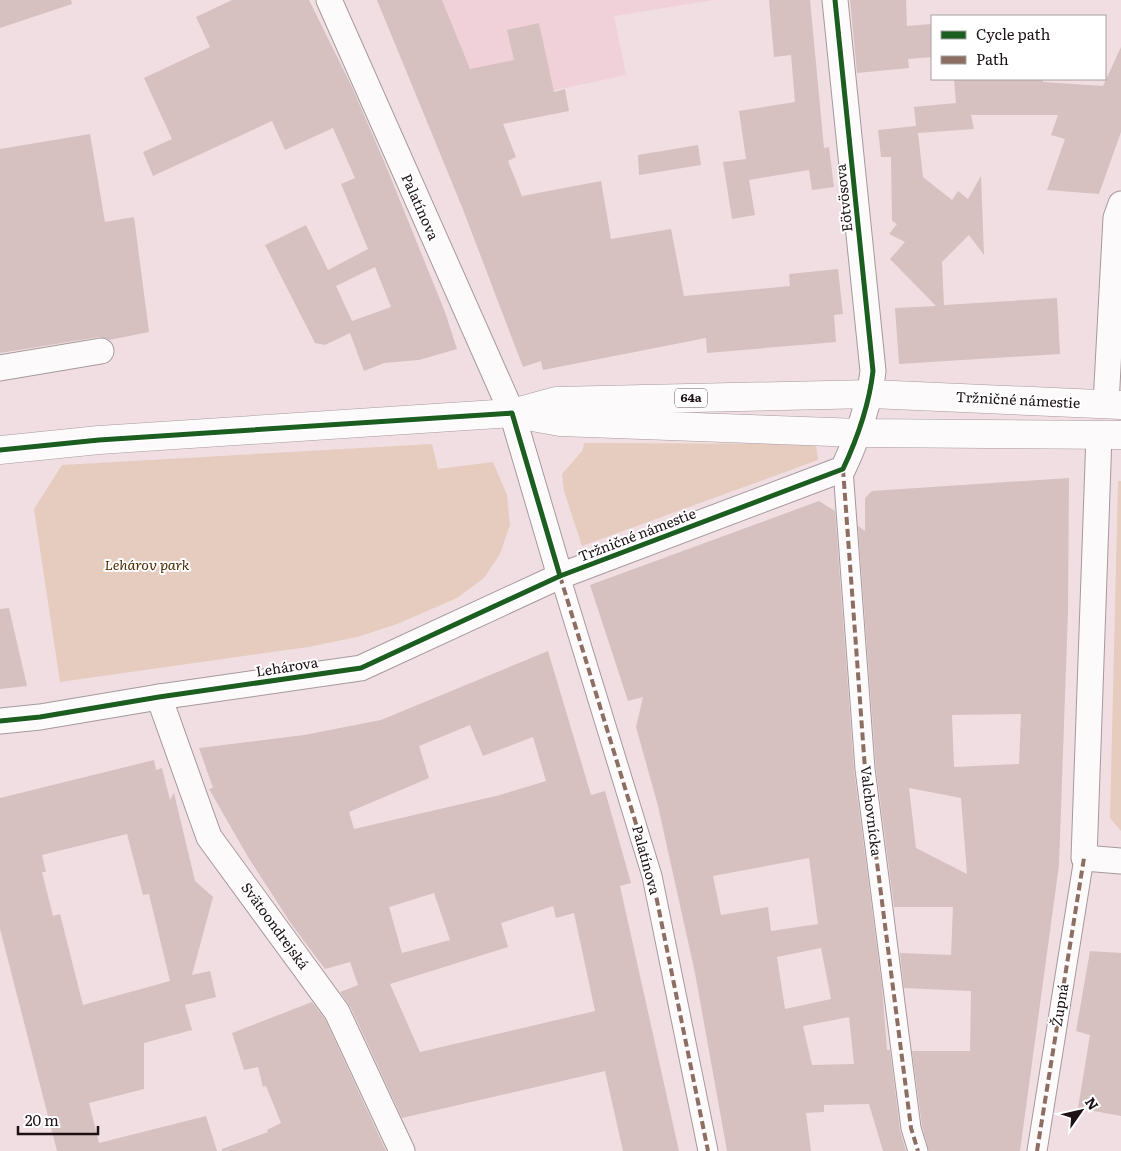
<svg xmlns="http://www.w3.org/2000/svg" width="1121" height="1151" viewBox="0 0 1121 1151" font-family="Literata,serif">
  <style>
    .built { fill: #f0d1d9 }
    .green { fill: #e6ccbe }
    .building { fill: #d6c1c0; fill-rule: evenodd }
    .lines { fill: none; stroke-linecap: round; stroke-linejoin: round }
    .pedestrian-casing { stroke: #a6999c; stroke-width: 21 }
    .minor-casing { stroke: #a6999c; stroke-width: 27 }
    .primary-casing { stroke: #a6999c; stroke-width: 29 }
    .pedestrian { stroke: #fdfafb; stroke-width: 19 }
    .minor { stroke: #fdfafb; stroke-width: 25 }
    .primary { stroke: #fdfafb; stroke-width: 28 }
    .quiet { stroke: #8d6e63; stroke-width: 4; stroke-dasharray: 8 4; stroke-linecap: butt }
    .cycleway-casing { stroke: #fff; stroke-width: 8 }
    .cycleway { stroke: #1b5e20; stroke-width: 5 }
    .labels { text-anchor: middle; stroke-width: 4; stroke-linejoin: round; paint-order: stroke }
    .shield { fill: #fff; stroke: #61585b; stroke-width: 1 }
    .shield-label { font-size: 12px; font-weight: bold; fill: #1d1115 }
    .street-label { font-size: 14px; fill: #1d1115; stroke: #fff }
    .park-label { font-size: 14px; font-style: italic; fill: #4d2c05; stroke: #fff }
  </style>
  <rect width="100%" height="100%" fill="#f0dee2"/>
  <!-- built -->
  <polygon class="built" points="377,0 714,0 614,16 626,75 426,118"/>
  <!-- green -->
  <g class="green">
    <polygon points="584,443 816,444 818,460 582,546 564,491 562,474 583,450"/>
    <polygon points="432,444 438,469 493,462 507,495 510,525 500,554 484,578 457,598 397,624 357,637 308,647 60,682 34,509 62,465"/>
    <polygon points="1118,481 1121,481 1121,831 1110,818"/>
  </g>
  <!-- building -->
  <g class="building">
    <polygon points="0,0 71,0 72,4 0,28"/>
    <path d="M232,0h77l43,87 34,79 59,146 12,37 -38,11 -35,3 -20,8 -14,-38 -25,12 -10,-2 -50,-98 41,-20 22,45 40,-21 -27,-65 14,-6 -22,-50 -48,22 -13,-29 -119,55 -10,-24 29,-13 -28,-61 66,-31 -14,-30zM375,267l16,40 -39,14 -16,-35z"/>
    <polygon points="377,0 442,0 470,69 514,60 507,30 539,23 554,92 565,89 569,111 503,124 516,157 508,161 522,196 601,181 611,239 671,229 684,296 790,286 789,274 838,269 843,314 834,315 836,342 707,353 706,338 543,370 541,361 523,367 462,207"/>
    <polygon points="769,0 810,0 824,148 829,147 834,187 812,190 809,170 749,180 755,215 732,219 723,162 746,159 739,111 795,102 791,55 774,57"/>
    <polygon points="850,0 906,0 907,26 932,24 932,57 908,59 909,68 857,73"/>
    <polygon points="1121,47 1121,132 1099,194 1047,190 1065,139 1051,135 1058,115 971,115 974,129 918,133 923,177 952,200 958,191 968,199 981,176 984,255 969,235 942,262 944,305 1057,298 1060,354 899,364 895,308 936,306 890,259 905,242 889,234 897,224 892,221 891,157 881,157 878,130 916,126 914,107 956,103 954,79 1043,79 1043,82 1103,86"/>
    <polygon points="90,134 105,222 134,217 149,332 109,340 99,337 0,353 0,149"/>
    <polygon points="698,145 701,165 639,175 638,155"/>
    <path d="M1069,478l-1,134 -9,253 -39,286h-91l-7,-25 -10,-75h58l1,-60 -67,-3 -4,-35 51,2 2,-48h-59l-18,-139 -18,-242 7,5v-33l7,-7zM1021,714l-2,50 -65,3 -2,-52zM909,788l52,10 6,76 -51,-26z"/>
    <path d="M819,501l16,10 19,259 28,217 5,63h3l10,80 6,21h-23l-14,-47 -45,1v7l-18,1 5,38h-84l-32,-178 -37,-167 -22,-79 7,-30 -15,4 -38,-116zM809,858l9,66 -47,7 -3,-24 -47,8 -8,-39zM821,948l10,51 -46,10 -8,-52zM849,1017l5,47 -42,1 -9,-39z"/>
    <polygon points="9,608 27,686 0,689 0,609"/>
    <path d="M548,651l43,144 14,-4 26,92 -11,3 59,265h-56l-18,-80 -203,47 -52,-112 -10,-14 18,-7 -8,-23 -25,7 -33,-44 -44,-68 -39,-68 4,-1 -14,-40 105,-13 77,-15zM470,725l13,31 50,-19 13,44 -46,14 -146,34 -5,-17 80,-34 -10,-32zM434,893l16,47 -48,13 -13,-46zM553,906l3,12 18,-5 21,98 -175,41 -30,-68 118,-37 -7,-24z"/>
    <path d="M154,760l2,10 6,-2 8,32 4,-7 21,88 18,16 -21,78 18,-4 6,26 -31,8 7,25 -48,13v46l-55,14 10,40 107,-27 11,35h-160l-57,-222v-131zM127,834l16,61 6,-1 21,87 -87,24 -23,-91 -7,2 -11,-44h4l-4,-17z"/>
    <polygon points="1090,951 1121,953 1121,1116 1078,1108 1090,1035 1076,1031"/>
    <polygon points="312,1002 325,1019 386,1151 222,1151 222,1149 268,1132 267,1130 281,1123 266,1086 263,1087 258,1067 244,1070 232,1033"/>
  </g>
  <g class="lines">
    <defs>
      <g id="pedestrian">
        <polyline points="843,469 865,769 911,1128 918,1151"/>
        <polyline points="560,576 652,876 708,1151"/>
        <polyline points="1037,1151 1084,858"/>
      </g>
      <g id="minor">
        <polyline points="329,0 512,413 560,576"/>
        <polyline points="0,368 101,351"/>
        <polyline points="1106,404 1116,218 1121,204"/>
        <polyline points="1099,435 1084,858 1121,861"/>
        <polyline points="159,697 209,837 337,1012 402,1151"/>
        <path d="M0,721l40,-4 119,-20 202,-29 199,-92 283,-107c15,-32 26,-63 30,-98l-38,-371"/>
      </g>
      <g id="primary">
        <polyline points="521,415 560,422 860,433 1121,435"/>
        <polyline points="0,450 99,440 512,413 556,401 871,394 1121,405"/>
      </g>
    </defs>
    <!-- pedestrian casing -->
    <use href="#pedestrian" class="pedestrian-casing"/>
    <!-- minor casing -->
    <use href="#minor" class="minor-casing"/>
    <!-- primary casing -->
    <use href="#primary" class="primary-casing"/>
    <!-- pedestrian -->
    <use href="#pedestrian" class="pedestrian"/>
    <!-- minor -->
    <use href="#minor" class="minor"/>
    <!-- primary -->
    <use href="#primary" class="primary"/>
    <!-- quiet -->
    <g class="quiet">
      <polyline points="843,469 865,769 911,1128 918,1151"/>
      <polyline points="560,576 652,876 708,1151"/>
      <polyline points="1037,1151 1084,858"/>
    </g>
    <defs>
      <g id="cycleway">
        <polyline points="0,450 99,440 512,413 560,576"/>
        <path d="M0,721l40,-4 119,-20 202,-29 199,-92 283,-107c15,-32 26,-63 30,-98l-38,-371"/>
      </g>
    </defs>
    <!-- cycleway casing -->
    <use href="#cycleway" class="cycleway-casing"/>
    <!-- cycleway -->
    <use href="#cycleway" class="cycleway"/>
  </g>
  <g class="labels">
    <!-- shield labels -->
    <rect class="shield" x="675" y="388.5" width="32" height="19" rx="4"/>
    <g class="shield-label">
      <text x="691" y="402">64a</text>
    </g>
    <!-- street labels -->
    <g class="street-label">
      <text transform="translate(844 198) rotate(-96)" y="5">Eötvösova</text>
      <text transform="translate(420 207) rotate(66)" y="5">Palatínova</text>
      <text transform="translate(1018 400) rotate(3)" y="5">Tržničné námestie</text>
      <text transform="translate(637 535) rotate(-21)" y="5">Tržničné námestie</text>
      <text transform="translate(287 667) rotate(-9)" y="5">Lehárova</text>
      <text transform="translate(871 811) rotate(83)" y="5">Valchovnícka</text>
      <text transform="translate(646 860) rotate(75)" y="5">Palatínova</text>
      <text transform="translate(275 926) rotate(54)" y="5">Svätoondrejská</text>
      <text transform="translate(1060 1005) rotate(-81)" y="5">Župná</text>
    </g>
    <!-- park labels -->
    <g class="park-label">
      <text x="147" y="570">Lehárov park</text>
    </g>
  </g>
  <!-- legend -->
  <rect x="931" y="15" width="175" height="65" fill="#ffffff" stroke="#a5a0a1"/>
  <rect x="941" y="31" width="25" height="8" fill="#1b5e20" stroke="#a5a0a1"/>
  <text x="976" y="40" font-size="15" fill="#1d1115">Cycle path</text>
  <rect x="941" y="56" width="25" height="8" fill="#8d6e63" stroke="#a5a0a1"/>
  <text x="976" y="65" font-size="15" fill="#1d1115">Path</text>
  <!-- north arrow -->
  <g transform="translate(1081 1111) rotate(56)" stroke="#ffffff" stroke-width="4" paint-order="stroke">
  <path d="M0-4L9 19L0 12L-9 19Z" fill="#1d1115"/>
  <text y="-8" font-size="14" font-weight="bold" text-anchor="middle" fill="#1d1115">N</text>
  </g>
  <!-- scale -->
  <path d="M18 1126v8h80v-8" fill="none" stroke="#1d1115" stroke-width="2.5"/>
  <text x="25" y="1126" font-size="15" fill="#1d1115" stroke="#ffffff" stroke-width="4" paint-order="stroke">20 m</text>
</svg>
